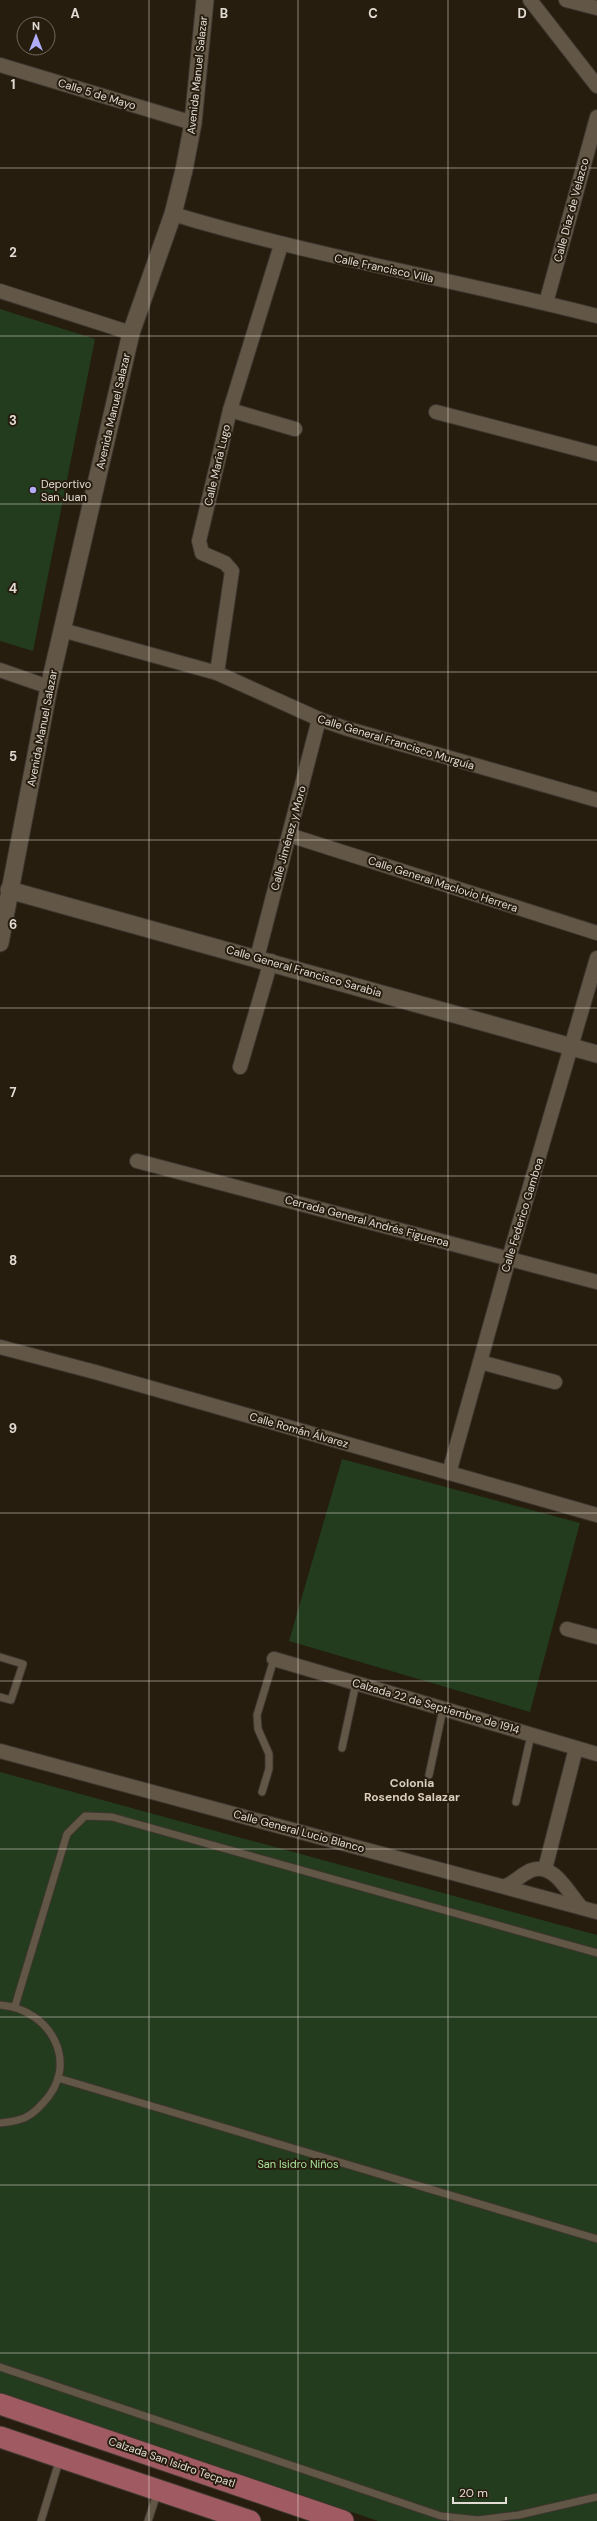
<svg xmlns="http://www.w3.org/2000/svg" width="597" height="2521" viewBox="0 0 597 2521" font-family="'DM Sans',sans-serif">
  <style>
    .green { fill: #223c1d }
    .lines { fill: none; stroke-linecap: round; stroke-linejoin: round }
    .service-casing { stroke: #3e362f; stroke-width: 9 }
    .minor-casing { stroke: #3e362f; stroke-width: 16 }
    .tertiary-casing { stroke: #3e362f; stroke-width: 19 }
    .primary-casing { stroke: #3e362f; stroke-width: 23 }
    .service { stroke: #625747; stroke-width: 7 }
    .minor { stroke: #625747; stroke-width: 14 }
    .tertiary { stroke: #625747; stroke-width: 17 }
    .primary { stroke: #a05b62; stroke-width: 21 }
    .grid { fill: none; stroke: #e3dcd4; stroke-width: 1; stroke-opacity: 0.55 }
    .poi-dot { fill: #b1adfa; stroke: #261d0f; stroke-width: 1.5 }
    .labels { text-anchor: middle; stroke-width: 4; stroke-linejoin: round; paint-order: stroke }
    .street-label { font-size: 11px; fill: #e3dcd4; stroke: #261d0f }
    .poi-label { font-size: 11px; fill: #e3dcd4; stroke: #261d0f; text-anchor: start }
    .park-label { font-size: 11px; fill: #a9e59c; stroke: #261d0f }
    .neighbourhood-label { font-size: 12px; font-weight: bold; fill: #dbcebc; stroke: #261d0f }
    .grid-label { font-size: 13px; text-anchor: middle; font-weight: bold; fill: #e3dcd4; stroke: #261d0f; stroke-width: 4; stroke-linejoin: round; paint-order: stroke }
  </style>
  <rect width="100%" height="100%" fill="#261d0f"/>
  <!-- green -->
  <g class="green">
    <polygon points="0,309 95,339 33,651 0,641"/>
    <polygon points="342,1459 580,1523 530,1712 289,1641"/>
    <polygon points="0,1772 597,1935 597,2521 378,2521 0,2393"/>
  </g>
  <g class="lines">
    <defs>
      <g id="service">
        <polyline points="0,1657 23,1664 11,1700 0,1697"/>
        <polyline points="342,1748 356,1683"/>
        <polyline points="429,1775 443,1709"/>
        <polyline points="262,1792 269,1769 269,1754 258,1729 257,1715 274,1659"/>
        <polyline points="516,1802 531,1735"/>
        <path d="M0,2005c51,4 81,59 43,98 -6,7 -15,15 -25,17 -6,2 -12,2 -18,3"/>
        <polyline points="15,2006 67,1834 85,1816 112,1817 597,1953"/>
        <polyline points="58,2078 597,2239"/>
        <polyline points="0,2367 441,2516 478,2520 519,2515 597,2497"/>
        <polyline points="41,2521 60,2458"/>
        <polyline points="148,2521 158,2491"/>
      </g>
      <g id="minor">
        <polyline points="530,0 597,86"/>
        <polyline points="566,0 597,8"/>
        <polyline points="0,65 193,123"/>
        <path d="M173,214c139,42 283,66 424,102"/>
        <polyline points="0,291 131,333"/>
        <polyline points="546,303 597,117"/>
        <polyline points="230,410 295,429"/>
        <polyline points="436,412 597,454"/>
        <polyline points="62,630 217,673 319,719 345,728 597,800"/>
        <polyline points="0,670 49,687"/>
        <polyline points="217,673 232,571 225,563 202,553 199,541 230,410 281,245"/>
        <polyline points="289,835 597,933"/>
        <polyline points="257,958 319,719"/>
        <polyline points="240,1067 271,961"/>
        <polyline points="137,1161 597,1282"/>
        <polyline points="0,1347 95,1372 597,1515"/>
        <polyline points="480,1362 555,1382"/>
        <polyline points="449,1473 509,1258 597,958"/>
        <polyline points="567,1629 597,1637"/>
        <polyline points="274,1659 597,1754"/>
        <polyline points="0,1751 597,1912"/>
        <polyline points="545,1869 576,1748"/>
        <path d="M506,1886c9,-4 17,-13 26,-16 22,-8 37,24 49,37"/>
      </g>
      <g id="tertiary">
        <polyline points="9,890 597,1054"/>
        <polyline points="0,943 49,687 131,333 173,214 184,170 193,123 205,0"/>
      </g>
      <g id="primary">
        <polyline points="0,2404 343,2521"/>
        <polyline points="0,2437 250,2521"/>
      </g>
    </defs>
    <!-- service casing -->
    <use href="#service" class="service-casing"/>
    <!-- minor casing -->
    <use href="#minor" class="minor-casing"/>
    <!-- tertiary casing -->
    <use href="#tertiary" class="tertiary-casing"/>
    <!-- primary casing -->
    <use href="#primary" class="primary-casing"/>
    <!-- service -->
    <use href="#service" class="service"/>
    <!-- minor -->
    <use href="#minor" class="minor"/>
    <!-- tertiary -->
    <use href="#tertiary" class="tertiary"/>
    <!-- primary -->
    <use href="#primary" class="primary"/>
  </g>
  <!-- grid -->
  <path class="grid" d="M149,0v2521M298,0v2521M448,0v2521M0,168h597M0,336h597M0,504h597M0,672h597M0,840h597M0,1008h597M0,1176h597M0,1345h597M0,1513h597M0,1681h597M0,1849h597M0,2017h597M0,2185h597M0,2353h597"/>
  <!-- markers -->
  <circle class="poi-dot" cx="33" cy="490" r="4"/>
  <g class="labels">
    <!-- street labels -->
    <g class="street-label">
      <text transform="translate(197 75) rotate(-84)" y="4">Avenida Manuel Salazar</text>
      <text transform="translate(97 94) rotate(17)" y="4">Calle 5 de Mayo</text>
      <text transform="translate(571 210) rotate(-75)" y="4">Calle Díaz de Velazco</text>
      <text transform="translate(384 268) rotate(12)" y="4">Calle Francisco Villa</text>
      <text transform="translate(113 411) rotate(-77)" y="4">Avenida Manuel Salazar</text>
      <text transform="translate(217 465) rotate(-77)" y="4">Calle María Lugo</text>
      <text transform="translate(42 728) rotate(-79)" y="4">Avenida Manuel Salazar</text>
      <text transform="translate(396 742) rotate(17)" y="4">Calle General Francisco Murguía</text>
      <text transform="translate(288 838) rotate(-75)" y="4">Calle Jiménez y Moro</text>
      <text transform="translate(443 884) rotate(18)" y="4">Calle General Maclovio Herrera</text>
      <text transform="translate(304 971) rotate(16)" y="4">Calle General Francisco Sarabia</text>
      <text transform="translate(522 1215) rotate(-73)" y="4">Calle Federico Gamboa</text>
      <text transform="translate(367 1221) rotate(15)" y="4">Cerrada General Andrés Figueroa</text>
      <text transform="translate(299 1430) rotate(16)" y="4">Calle Román Álvarez</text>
      <text transform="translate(436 1706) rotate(16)" y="4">Calzada 22 de Septiembre de 1914</text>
      <text transform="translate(299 1831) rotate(15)" y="4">Calle General Lucio Blanco</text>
      <text transform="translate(172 2462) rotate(19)" y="4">Calzada San Isidro Tecpatl</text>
    </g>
    <!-- poi labels -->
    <g class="poi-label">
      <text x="41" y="488">Deportivo<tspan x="41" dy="13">San Juan</tspan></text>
    </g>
    <!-- park labels -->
    <g class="park-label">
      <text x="298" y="2168">San Isidro Niños</text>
    </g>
    <!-- neighbourhood labels -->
    <g class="neighbourhood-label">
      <text x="412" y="1787">Colonia<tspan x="412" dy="14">Rosendo Salazar</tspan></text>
    </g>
  </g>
  <g class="grid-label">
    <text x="75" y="18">A</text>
    <text x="224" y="18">B</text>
    <text x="373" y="18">C</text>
    <text x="522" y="18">D</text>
    <text x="13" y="89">1</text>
    <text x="13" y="257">2</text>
    <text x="13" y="425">3</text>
    <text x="13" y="593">4</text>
    <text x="13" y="761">5</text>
    <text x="13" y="929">6</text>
    <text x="13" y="1097">7</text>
    <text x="13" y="1265">8</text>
    <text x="13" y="1433">9</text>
  </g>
  <!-- north arrow -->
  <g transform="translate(36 36)"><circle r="19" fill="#261d0f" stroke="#72695e"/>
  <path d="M0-3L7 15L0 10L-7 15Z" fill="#b1adfa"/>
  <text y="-6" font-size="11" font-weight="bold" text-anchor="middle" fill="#e3dcd4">N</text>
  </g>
  <!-- scale -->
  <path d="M453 2497v6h53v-6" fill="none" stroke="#e3dcd4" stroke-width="2"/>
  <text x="459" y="2497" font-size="12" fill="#e3dcd4" stroke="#261d0f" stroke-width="3" paint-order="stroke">20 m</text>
</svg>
